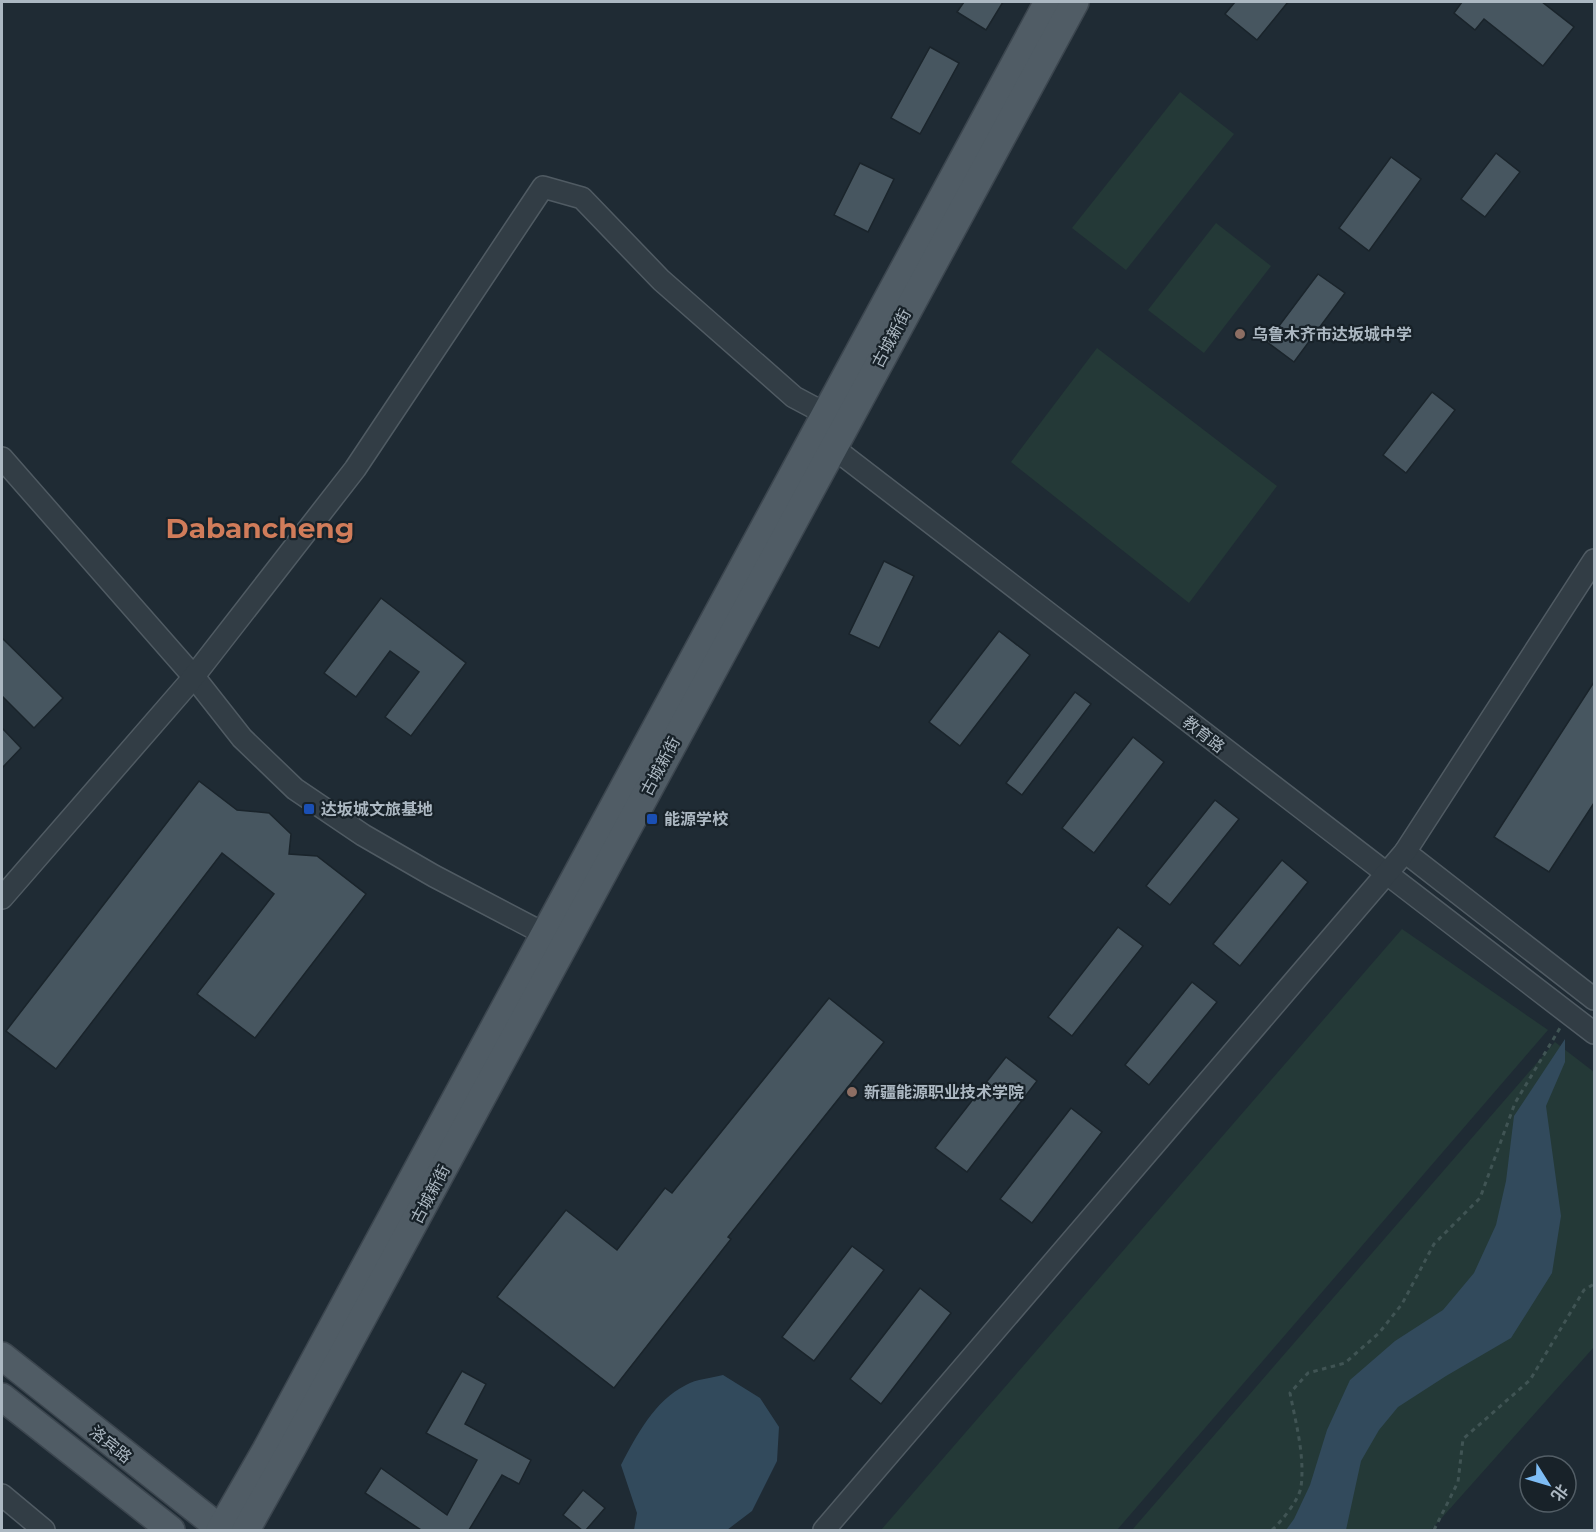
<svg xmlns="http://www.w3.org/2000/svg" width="1596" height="1532" viewBox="0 0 1596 1532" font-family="Montserrat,'Noto Sans SC',sans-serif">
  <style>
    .green { fill: #243937 }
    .water { fill: #324a5c }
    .building { fill: #475660; stroke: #1a242b; stroke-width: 1.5 }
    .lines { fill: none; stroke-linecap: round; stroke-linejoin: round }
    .minor-casing { stroke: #505b63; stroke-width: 24 }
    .major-casing { stroke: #3c464f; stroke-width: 30 }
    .path { stroke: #405454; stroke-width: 3; stroke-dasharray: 4.5 4.5; stroke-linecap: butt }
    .minor { stroke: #323d45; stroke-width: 21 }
    .major { stroke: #505c65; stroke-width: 27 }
    .education-dot { fill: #8d6e63; stroke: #182229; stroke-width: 2 }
    .transit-dot { fill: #1a4fb4; stroke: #182229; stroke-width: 2 }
    .labels { text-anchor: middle; stroke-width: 4.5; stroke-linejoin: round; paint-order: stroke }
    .poi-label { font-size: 16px; font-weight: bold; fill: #acb8c2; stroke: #182229; text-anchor: start }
    .street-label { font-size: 16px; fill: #acb8c2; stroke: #182229 }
    .town-label { font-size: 28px; font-weight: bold; fill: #d07c5a; stroke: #182229 }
  </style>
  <rect width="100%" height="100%" fill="#1f2b34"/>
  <!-- green -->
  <g class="green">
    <polygon points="1180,92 1234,134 1126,270 1072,228"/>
    <polygon points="1216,223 1271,266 1204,353 1148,310"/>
    <polygon points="1097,348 1277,486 1189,603 1011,462"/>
    <polygon points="1402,929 1548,1030 1117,1530 881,1530"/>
    <polygon points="1555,1042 1594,1072 1594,1347 1431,1530 1132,1530"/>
  </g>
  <!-- water -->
  <g class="water">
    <polygon points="1565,1039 1565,1062 1546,1106 1561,1216 1552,1273 1511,1338 1446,1376 1398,1407 1379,1430 1361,1461 1346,1530 1286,1530 1294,1519 1310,1485 1327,1430 1350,1380 1395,1341 1443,1310 1474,1273 1496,1225 1506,1181 1514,1116"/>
    <path d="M723,1375l37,23 19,29 -2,34 -25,50 -25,19h-93l3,-17 -16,-48c16,-30 33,-64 65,-80 10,-6 26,-7 37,-10z"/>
  </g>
  <!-- building -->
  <g class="building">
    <polygon points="964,2 1003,2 986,30 957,12"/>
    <polygon points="1235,2 1288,2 1257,40 1225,14"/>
    <polygon points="1462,2 1542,2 1574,27 1543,66 1484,19 1475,30 1454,13"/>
    <polygon points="930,47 959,63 920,134 891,118"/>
    <polygon points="1496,153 1520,172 1485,217 1461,199"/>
    <polygon points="1391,157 1421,179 1369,251 1339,228"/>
    <polygon points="860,163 894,179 868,232 834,215"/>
    <polygon points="1318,274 1345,293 1294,362 1267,342"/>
    <polygon points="1432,392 1455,410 1406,473 1383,455"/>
    <polygon points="884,561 914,576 879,648 849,634"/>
    <polygon points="381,598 466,663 411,736 385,717 419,672 390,651 356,697 324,673"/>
    <polygon points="999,631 1030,655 960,746 929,722"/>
    <polygon points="2,638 63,698 34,728 2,696"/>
    <polygon points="1594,682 1594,803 1549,872 1494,837"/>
    <polygon points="1075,692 1091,704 1022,795 1006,783"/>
    <polygon points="2,728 21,748 2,768"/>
    <polygon points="1133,737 1164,762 1094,853 1062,828"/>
    <polygon points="199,781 237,810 269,813 291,834 289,854 317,856 366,894 255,1038 197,994 274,894 222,853 56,1069 6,1031"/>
    <polygon points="1215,800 1239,819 1170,905 1146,886"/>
    <polygon points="1282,860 1308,882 1240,966 1213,944"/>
    <polygon points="1118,927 1143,946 1072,1036 1048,1017"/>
    <polygon points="1192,982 1217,1002 1149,1085 1125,1065"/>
    <polygon points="829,998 884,1042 728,1237 731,1239 614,1388 497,1297 566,1210 617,1250 665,1188 672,1193"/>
    <polygon points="1006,1057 1037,1081 967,1172 935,1148"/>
    <polygon points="1071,1108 1102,1132 1032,1223 1000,1199"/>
    <polygon points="852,1246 884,1270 814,1361 782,1337"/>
    <polygon points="920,1288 951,1313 881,1404 850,1379"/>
    <polygon points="462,1371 486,1384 465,1424 531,1460 519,1484 502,1475 469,1530 421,1530 365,1493 381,1468 447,1515 477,1460 426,1433"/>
    <polygon points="583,1490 605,1508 586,1530 582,1530 563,1515"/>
  </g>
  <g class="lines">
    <defs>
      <g id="minor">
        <polyline points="822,439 1594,1033"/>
        <polyline points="2,458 194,677 242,738 295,789 363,835 434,876 558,941"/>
        <polyline points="1405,852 1594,999"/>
        <polyline points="2,898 187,685 355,469 543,187 582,198 661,280 794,397 826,414"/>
        <polyline points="2,1495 44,1530"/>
        <polyline points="824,1530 1405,852 1594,560"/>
      </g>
      <g id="major">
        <polyline points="2,1356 222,1530"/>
        <polyline points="2,1397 171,1530"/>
        <polyline points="220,1530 266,1450 1048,2"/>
        <polyline points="246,1530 292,1448 1075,2"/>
      </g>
    </defs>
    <!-- minor casing -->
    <use href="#minor" class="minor-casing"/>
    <!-- major casing -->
    <use href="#major" class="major-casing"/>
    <!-- path -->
    <g class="path">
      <path d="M1272,1530c9,-8 27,-30 29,-43 4,-31 -5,-63 -11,-94l18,-20 37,-10 34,-30 23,-29 32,-60 46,-46 35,-95 45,-75"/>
      <polyline points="1434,1530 1458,1482 1463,1439 1530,1380 1584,1290 1594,1284"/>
    </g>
    <!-- minor -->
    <use href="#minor" class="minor"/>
    <!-- major -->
    <use href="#major" class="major"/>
  </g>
  <!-- markers -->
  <g class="education-dot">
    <circle cx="1240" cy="334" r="6"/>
    <circle cx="852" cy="1092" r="6"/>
  </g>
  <g class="transit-dot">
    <rect x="303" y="803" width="12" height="12" rx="3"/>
    <rect x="646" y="813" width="12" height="12" rx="3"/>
  </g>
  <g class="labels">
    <!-- poi labels -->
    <g class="poi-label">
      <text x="1252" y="340">乌鲁木齐市达坂城中学</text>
      <text x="321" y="815">达坂城文旅基地</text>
      <text x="664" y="825">能源学校</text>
      <text x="864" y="1098">新疆能源职业技术学院</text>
    </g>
    <!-- street labels -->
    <g class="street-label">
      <text transform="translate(891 338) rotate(-62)" y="6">古城新街</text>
      <text transform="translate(1204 734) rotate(38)" y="6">教育路</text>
      <text transform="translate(660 766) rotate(-62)" y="6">古城新街</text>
      <text transform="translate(430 1194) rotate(-62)" y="6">古城新街</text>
      <text transform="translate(111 1444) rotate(39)" y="6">洛宾路</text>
    </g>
    <!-- town labels -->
    <g class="town-label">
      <text x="260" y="538">Dabancheng</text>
    </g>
  </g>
  <!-- border -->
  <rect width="1596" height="1532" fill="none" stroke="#acb8c2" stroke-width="6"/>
  <!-- north arrow -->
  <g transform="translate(1548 1484) rotate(127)"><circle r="28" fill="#182229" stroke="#535e66" stroke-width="1.5"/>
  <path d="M0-4.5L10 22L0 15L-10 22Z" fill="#7ebdf5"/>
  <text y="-9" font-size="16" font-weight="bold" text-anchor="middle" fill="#acb8c2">北</text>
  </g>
</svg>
